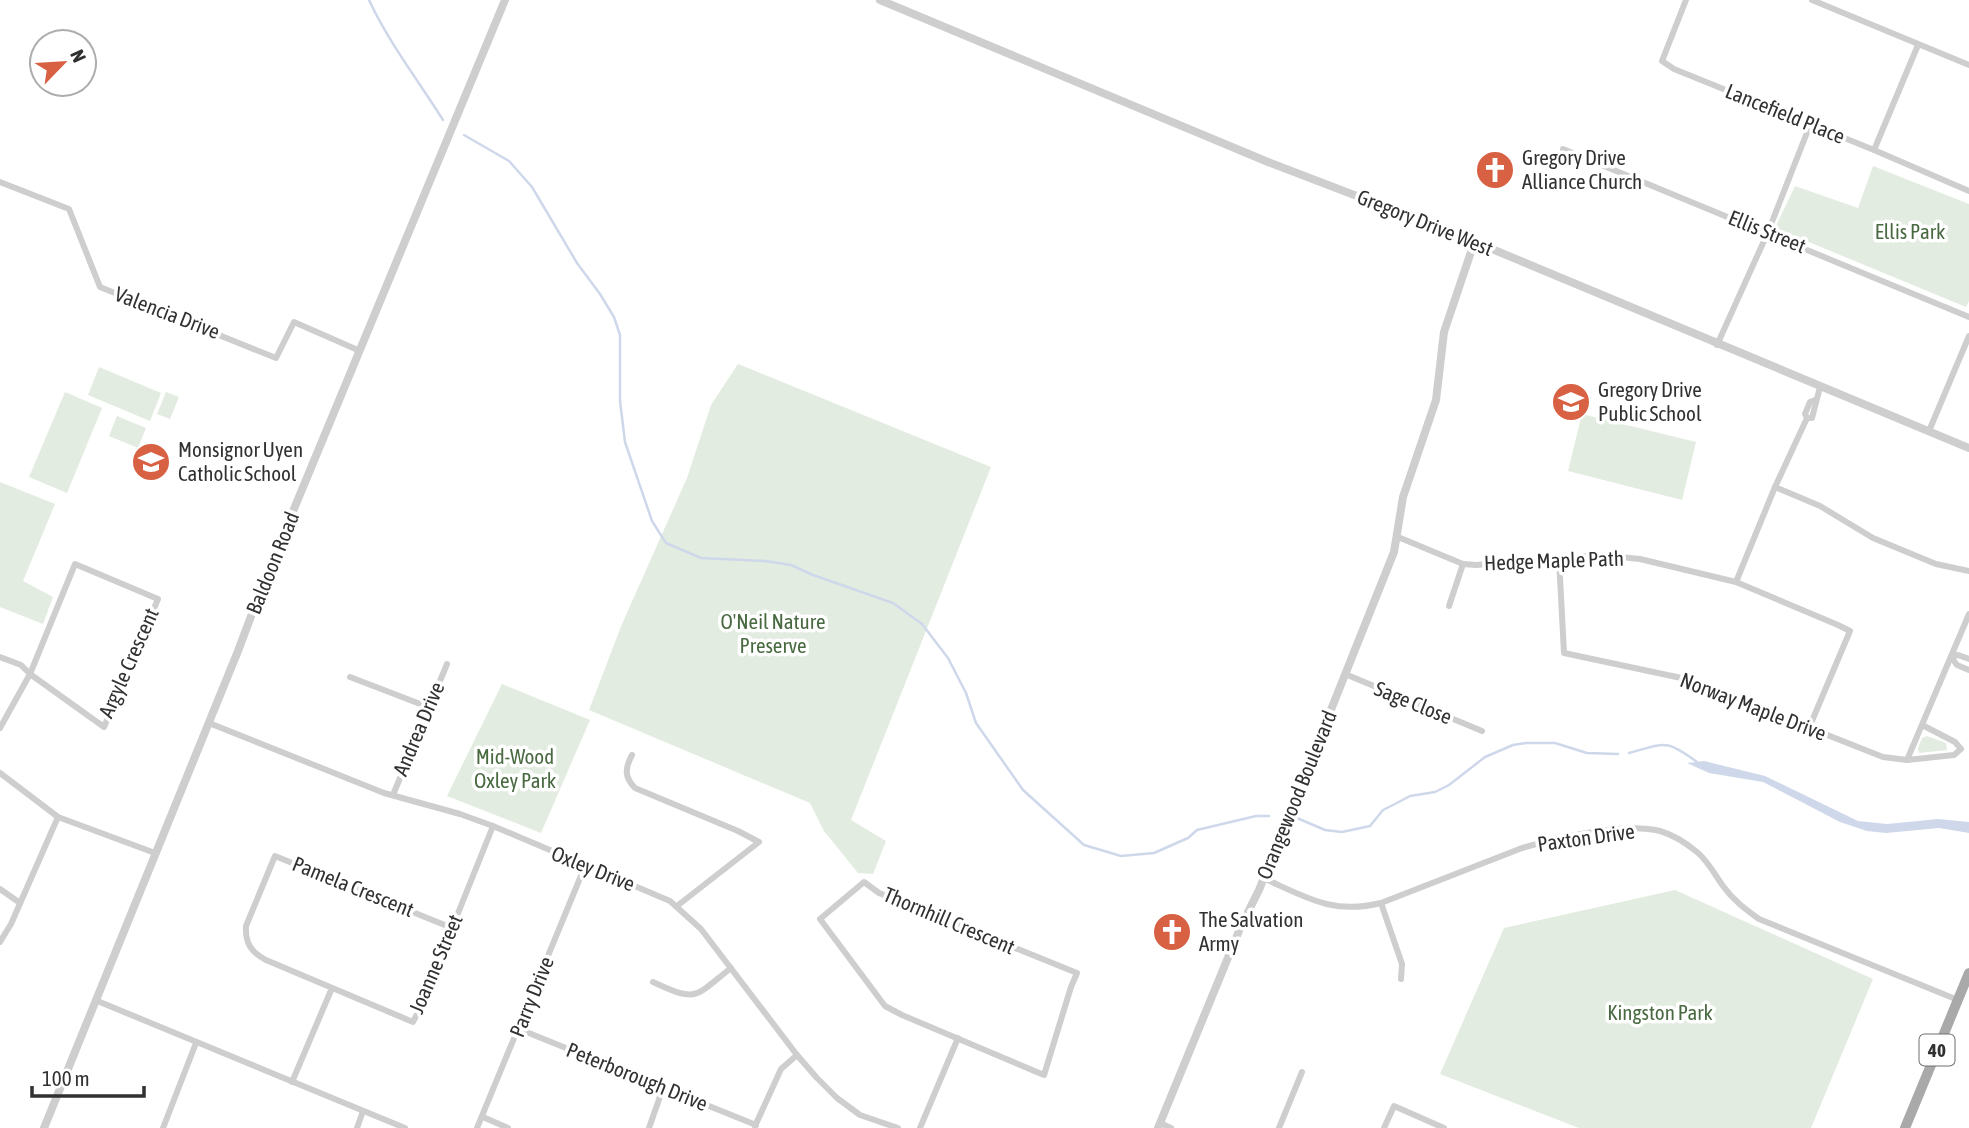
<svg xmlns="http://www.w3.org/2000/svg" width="1969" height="1128" viewBox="0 0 1969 1128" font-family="'Asap Condensed',sans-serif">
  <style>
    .green { fill: #e3ece0 }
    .water { fill: #ced8ea }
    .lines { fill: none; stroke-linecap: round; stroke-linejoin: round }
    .stream { stroke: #ced8ea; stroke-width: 2.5 }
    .minor { stroke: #cecece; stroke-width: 6 }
    .tertiary { stroke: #cecece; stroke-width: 8 }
    .primary { stroke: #a9a9a9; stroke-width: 10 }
    .labels { text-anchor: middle; stroke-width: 7; stroke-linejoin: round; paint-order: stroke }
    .shield { fill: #fff; stroke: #6f6f6f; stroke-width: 2 }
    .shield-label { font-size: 19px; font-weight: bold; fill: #313131 }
    .street-label { font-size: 21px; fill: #313131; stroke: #fff }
    .poi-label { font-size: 21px; fill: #313131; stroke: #fff; text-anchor: start }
    .park-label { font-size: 21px; fill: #496a41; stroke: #fff }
  </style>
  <rect width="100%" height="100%" fill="#fff"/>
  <!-- green -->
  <g class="green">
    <polygon points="1873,166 1969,204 1969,301 1966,307 1775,228 1795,186 1858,208"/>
    <polygon points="738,364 991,467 851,820 886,841 873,874 858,873 824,831 810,803 589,710 622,624 687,478 711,405"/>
    <polygon points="99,367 161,393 150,421 88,395"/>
    <polygon points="65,392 102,408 67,493 29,477"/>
    <polygon points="166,392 179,397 170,419 157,414"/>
    <polygon points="1582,414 1696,442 1682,500 1568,471"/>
    <polygon points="117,416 146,428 138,448 109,436"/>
    <polygon points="0,482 55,504 23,581 53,597 43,624 0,607"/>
    <polygon points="502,684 590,720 541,833 447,796"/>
    <polygon points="1927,736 1946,743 1947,750 1919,753 1918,748 1922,738"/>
    <polygon points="1675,890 1873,979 1811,1128 1579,1128 1440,1074 1504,928"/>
  </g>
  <!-- water -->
  <polygon class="water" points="1704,761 1765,776 1858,821 1887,824 1938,819 1969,822 1969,833 1939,828 1886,833 1867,831 1840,822 1763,782 1709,773 1687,763"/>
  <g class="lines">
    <!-- stream -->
    <g class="stream">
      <path d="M369,0c20,43 49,80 74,120"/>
      <polyline points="464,135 509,161 532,187 577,263 600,294 614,317 620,335 620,401 625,442 652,521 666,543 701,558 765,561 791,565 813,575 893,603 922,624 948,658 966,693 976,723 1023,790 1084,845 1121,856 1154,853 1188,838 1197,830 1256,816 1269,816"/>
      <path d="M1629,753c37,-10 37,-14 68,9"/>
      <polyline points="1297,818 1325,830 1342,832 1370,826 1383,810 1395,804 1410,796 1435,792 1449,785 1485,757 1513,745 1526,743 1555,743 1587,753 1618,754"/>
    </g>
    <!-- minor -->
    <g class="minor">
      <polyline points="1686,0 1662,61 1674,69 1874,150 1969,191"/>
      <polyline points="1812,0 1969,65"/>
      <polyline points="1563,149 1969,317"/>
      <polyline points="1874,150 1918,45"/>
      <polyline points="0,182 69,209 100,287 276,358 294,322 360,351"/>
      <polyline points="1717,345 1768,232 1810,125"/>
      <polyline points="1807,418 1805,414 1810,402 1815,400"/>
      <polyline points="1929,431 1969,336"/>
      <polyline points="1775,487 1820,506 1873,538 1936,564 1969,571"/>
      <polyline points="1398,537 1463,564 1476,565 1599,555 1640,559 1736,582 1838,625 1850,631 1809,728"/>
      <polyline points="1559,559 1564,653 1686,679 1883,757 1907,760 1969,614"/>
      <polyline points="1736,582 1775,487 1807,418 1812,418 1820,387"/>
      <polyline points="1449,606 1463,564"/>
      <polyline points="0,657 21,665 30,674 104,727 158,599 75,564 30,674 0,728"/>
      <polyline points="1951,657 1957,665 1969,670"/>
      <polyline points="1951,657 1958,655 1969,659"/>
      <polyline points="1345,674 1482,731"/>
      <polyline points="350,677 428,707"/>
      <polyline points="209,723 384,793 460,814 493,826 670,901 701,929 797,1055 817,1078 837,1098 860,1115 898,1128"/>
      <path d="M632,755c-7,13 -8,22 3,33l103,43 21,11 -82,64"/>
      <polyline points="1907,760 1954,755 1961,749 1955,742 1924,726"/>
      <polyline points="0,773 58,817 155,853"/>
      <polyline points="393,795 447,664"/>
      <path d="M1263,878c43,19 69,37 118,25l141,-55c36,-10 101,-26 138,-17 14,4 26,12 37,21 11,9 18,23 26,34 10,14 22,23 36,33l199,81"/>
      <polygon points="864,882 879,893 1077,973 1071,987 1044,1075 902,1015 885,1006 820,919"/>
      <polyline points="0,889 20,903"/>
      <polyline points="1381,903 1402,964 1401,979"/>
      <path d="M452,928l-177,-72 -29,70c-1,17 5,26 20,34l147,62 7,-14 73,-182"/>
      <polyline points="0,942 11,924 58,817"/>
      <path d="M653,982c45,21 41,15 78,-14"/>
      <polyline points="95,1000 405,1128"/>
      <polyline points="519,1029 756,1125"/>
      <polyline points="292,1082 332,988"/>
      <polyline points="483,1117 508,1128"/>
      <polyline points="1160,1123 1171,1128"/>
      <polyline points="755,1126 781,1069 797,1055"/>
      <polyline points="163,1128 196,1043"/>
      <polyline points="357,1128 363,1111"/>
      <polyline points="477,1128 585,866"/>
      <polyline points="649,1128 663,1088"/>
      <polyline points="920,1128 958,1038"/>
      <polyline points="1279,1128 1302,1072"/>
      <polyline points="1384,1128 1394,1106 1444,1128"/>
    </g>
    <!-- tertiary -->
    <g class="tertiary">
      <polyline points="880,0 1268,162 1456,234 1969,448"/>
      <polyline points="44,1128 238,651 267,574 505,0"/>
      <polyline points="1158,1128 1241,926 1259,890 1394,552 1403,497 1436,400 1444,332 1474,243"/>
    </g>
    <!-- primary -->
    <polyline class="primary" points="1905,1128 1969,973"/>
  </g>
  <!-- icons -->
  <defs>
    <symbol id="church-disc" viewBox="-11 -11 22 22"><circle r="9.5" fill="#d86043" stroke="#fff"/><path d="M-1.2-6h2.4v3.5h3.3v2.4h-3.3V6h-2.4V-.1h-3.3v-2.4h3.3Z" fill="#fff"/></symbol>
    <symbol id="school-disc" viewBox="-11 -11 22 22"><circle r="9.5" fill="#d86043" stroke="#fff"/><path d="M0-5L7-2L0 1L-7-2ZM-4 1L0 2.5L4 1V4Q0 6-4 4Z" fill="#fff"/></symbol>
  </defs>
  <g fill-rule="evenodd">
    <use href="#church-disc" x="1473" y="148" width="44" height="44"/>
    <use href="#school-disc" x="1549" y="380" width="44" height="44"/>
    <use href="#school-disc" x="129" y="440" width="44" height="44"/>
    <use href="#church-disc" x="1150" y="910" width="44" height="44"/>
  </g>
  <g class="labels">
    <!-- shield labels -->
    <rect class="shield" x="1919.5" y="1034.5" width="35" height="31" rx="5"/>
    <g class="shield-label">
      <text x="1937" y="1057">40</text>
    </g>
    <!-- street labels -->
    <g class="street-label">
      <text transform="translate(1785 114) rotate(22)" y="7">Lancefield Place</text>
      <text transform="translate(1425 223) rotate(22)" y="7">Gregory Drive West</text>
      <text transform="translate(1767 232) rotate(22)" y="7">Ellis Street</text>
      <text transform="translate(167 313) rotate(21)" y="7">Valencia Drive</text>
      <text transform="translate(1554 561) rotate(-2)" y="7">Hedge Maple Path</text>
      <text transform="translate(273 563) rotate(-68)" y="7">Baldoon Road</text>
      <text transform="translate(129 663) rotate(-66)" y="7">Argyle Crescent</text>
      <text transform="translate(1413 703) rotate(22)" y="7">Sage Close</text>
      <text transform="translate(1753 707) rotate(21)" y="7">Norway Maple Drive</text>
      <text transform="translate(419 729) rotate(-67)" y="7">Andrea Drive</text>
      <text transform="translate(1297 795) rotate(-68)" y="7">Orangewood Boulevard</text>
      <text transform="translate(1586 838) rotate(-8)" y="7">Paxton Drive</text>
      <text transform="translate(593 869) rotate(22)" y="7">Oxley Drive</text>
      <text transform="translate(353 887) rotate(22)" y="7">Pamela Crescent</text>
      <text transform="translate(949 921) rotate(23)" y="7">Thornhill Crescent</text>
      <text transform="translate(436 964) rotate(-67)" y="7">Joanne Street</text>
      <text transform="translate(532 997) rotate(-68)" y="7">Parry Drive</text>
      <text transform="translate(637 1077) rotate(22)" y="7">Peterborough Drive</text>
    </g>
    <!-- poi labels -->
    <g class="poi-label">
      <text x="1522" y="165">Gregory Drive<tspan x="1522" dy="24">Alliance Church</tspan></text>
      <text x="1598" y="397">Gregory Drive<tspan x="1598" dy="24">Public School</tspan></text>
      <text x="178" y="457">Monsignor Uyen<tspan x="178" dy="24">Catholic School</tspan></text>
      <text x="1199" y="927">The Salvation<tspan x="1199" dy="24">Army</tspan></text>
    </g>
    <!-- park labels -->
    <g class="park-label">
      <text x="1910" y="239">Ellis Park</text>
      <text x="773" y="629">O'Neil Nature<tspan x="773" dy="24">Preserve</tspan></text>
      <text x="515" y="764">Mid-Wood<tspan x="515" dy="24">Oxley Park</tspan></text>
      <text x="1660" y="1020">Kingston Park</text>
    </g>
  </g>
  <!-- north arrow -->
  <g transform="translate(63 63) rotate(65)"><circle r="33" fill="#ffffff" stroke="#adadad" stroke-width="2"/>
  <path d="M0-5L12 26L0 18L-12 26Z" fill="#d86043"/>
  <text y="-10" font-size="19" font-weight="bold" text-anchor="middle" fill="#313131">N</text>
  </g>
  <!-- scale -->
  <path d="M32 1086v10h112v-10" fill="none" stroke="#313131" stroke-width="3.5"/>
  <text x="42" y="1086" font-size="21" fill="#313131" stroke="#ffffff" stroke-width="5" paint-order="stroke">100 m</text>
</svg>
